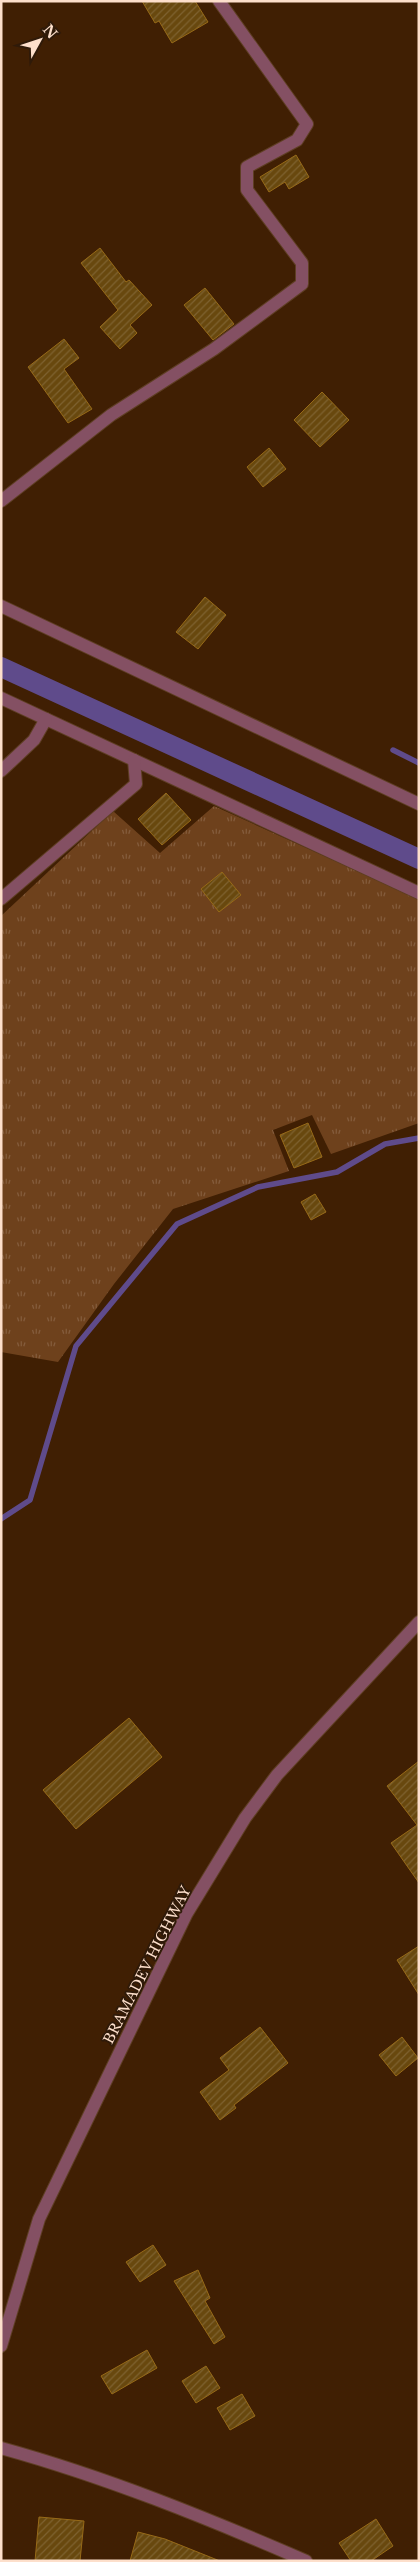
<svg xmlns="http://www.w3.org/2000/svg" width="420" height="2562" viewBox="0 0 420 2562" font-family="'Libre Baskerville',serif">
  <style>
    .grass { fill: url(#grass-tufts) }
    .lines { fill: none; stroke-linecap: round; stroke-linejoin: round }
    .stream { stroke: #5f4b8b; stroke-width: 5.5 }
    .canal { stroke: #5f4b8b; stroke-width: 20 }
    .building { fill: url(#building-hatch); stroke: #976a18 }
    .minor-casing { stroke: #5e3e23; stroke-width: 14 }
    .minor { stroke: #845063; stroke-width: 12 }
    .labels { text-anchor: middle; stroke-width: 4; stroke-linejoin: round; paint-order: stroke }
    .street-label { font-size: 14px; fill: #fddfcb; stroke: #2f1a09 }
  </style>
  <defs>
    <pattern id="grass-tufts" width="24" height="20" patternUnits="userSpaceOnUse" patternTransform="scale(1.25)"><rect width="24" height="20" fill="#6e411c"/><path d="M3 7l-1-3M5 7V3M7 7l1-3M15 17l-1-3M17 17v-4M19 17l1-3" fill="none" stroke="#845c3c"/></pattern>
    <pattern id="building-hatch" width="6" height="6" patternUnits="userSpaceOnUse" patternTransform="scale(1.25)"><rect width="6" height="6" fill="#68480e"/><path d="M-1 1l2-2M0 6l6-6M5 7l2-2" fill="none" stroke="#7e6230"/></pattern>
  </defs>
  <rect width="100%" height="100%" fill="#401f03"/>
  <!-- grass -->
  <polygon class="grass" points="214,806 419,899 419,1123 331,1154 312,1115 273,1130 289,1171 173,1209 114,1284 58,1362 1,1352 1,916 113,811 160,853"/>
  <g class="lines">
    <!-- stream -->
    <g class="stream">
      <polyline points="393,750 419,763"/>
      <polyline points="1,1519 30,1500 76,1346 177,1224 258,1187 337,1172 385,1144 419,1138"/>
    </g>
    <!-- canal -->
    <polyline class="canal" points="1,667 419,859"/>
  </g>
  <!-- building -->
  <g class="building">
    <polygon points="142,1 195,1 208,22 172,43 159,21 155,23"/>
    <polygon points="296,155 309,177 289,189 285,182 269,192 260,177"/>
    <polygon points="100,248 126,282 129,280 152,305 130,325 137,333 120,349 100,327 118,310 81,263"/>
    <polygon points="205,288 234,324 213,340 184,305"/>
    <polygon points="64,339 79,358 64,369 92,409 68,423 28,367"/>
    <polygon points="322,392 349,420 320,447 294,420"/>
    <polygon points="269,448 286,469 263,487 247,467"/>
    <polygon points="205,597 226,615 198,649 176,632"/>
    <polygon points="166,793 191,820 162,845 138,819"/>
    <polygon points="222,872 241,895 219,912 201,889"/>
    <polygon points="308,1123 322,1157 294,1168 280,1135"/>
    <polygon points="315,1194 326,1212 311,1220 301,1202"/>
    <polygon points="129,1718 162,1757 76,1829 43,1790"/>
    <polygon points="419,1761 419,1883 391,1843 417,1825 387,1786"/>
    <polygon points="419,1946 419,1995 397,1960"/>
    <polygon points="260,2027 288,2063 234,2105 236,2108 220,2120 200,2092 229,2070 220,2058"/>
    <polygon points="402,2037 418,2058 396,2076 379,2055"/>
    <polygon points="153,2245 166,2265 140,2282 126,2262"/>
    <polygon points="198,2270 210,2298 205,2301 225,2337 214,2344 174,2281"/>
    <polygon points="147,2350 157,2368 112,2394 101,2376"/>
    <polygon points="206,2366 220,2388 196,2403 182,2381"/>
    <polygon points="242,2394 255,2416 230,2430 217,2408"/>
    <polygon points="39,2517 84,2521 80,2561 35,2561"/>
    <polygon points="376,2519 393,2546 371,2561 351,2561 339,2543"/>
    <polygon points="138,2532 165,2539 220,2561 130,2561"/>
  </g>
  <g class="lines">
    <defs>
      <g id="minor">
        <polyline points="1,501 111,415 214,349 302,284 302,263 247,190 247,167 297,140 307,124 219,1"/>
        <polyline points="1,606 419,804"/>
        <polyline points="1,698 419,893"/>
        <polyline points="1,771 34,740 46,719"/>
        <polyline points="1,899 136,784 134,760"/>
        <polyline points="1,2346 39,2219 187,1913 245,1818 277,1775 419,1622"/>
        <path d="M1,2448c105,29 206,70 305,113"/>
      </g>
    </defs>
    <!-- minor casing -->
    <use href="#minor" class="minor-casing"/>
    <!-- minor -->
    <use href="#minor" class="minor"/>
  </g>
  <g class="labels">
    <!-- street labels -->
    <g class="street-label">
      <text transform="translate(147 1965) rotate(-63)" y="5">BRAMADEV HIGHWAY</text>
    </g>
  </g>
  <!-- border -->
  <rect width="420" height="2562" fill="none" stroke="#fddfcb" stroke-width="5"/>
  <!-- north arrow -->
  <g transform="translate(40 40) rotate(50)" stroke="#2f1a09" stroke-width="4" paint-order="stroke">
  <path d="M0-4L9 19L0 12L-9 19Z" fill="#fddfcb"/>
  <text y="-8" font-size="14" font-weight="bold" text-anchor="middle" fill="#fddfcb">N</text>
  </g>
</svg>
